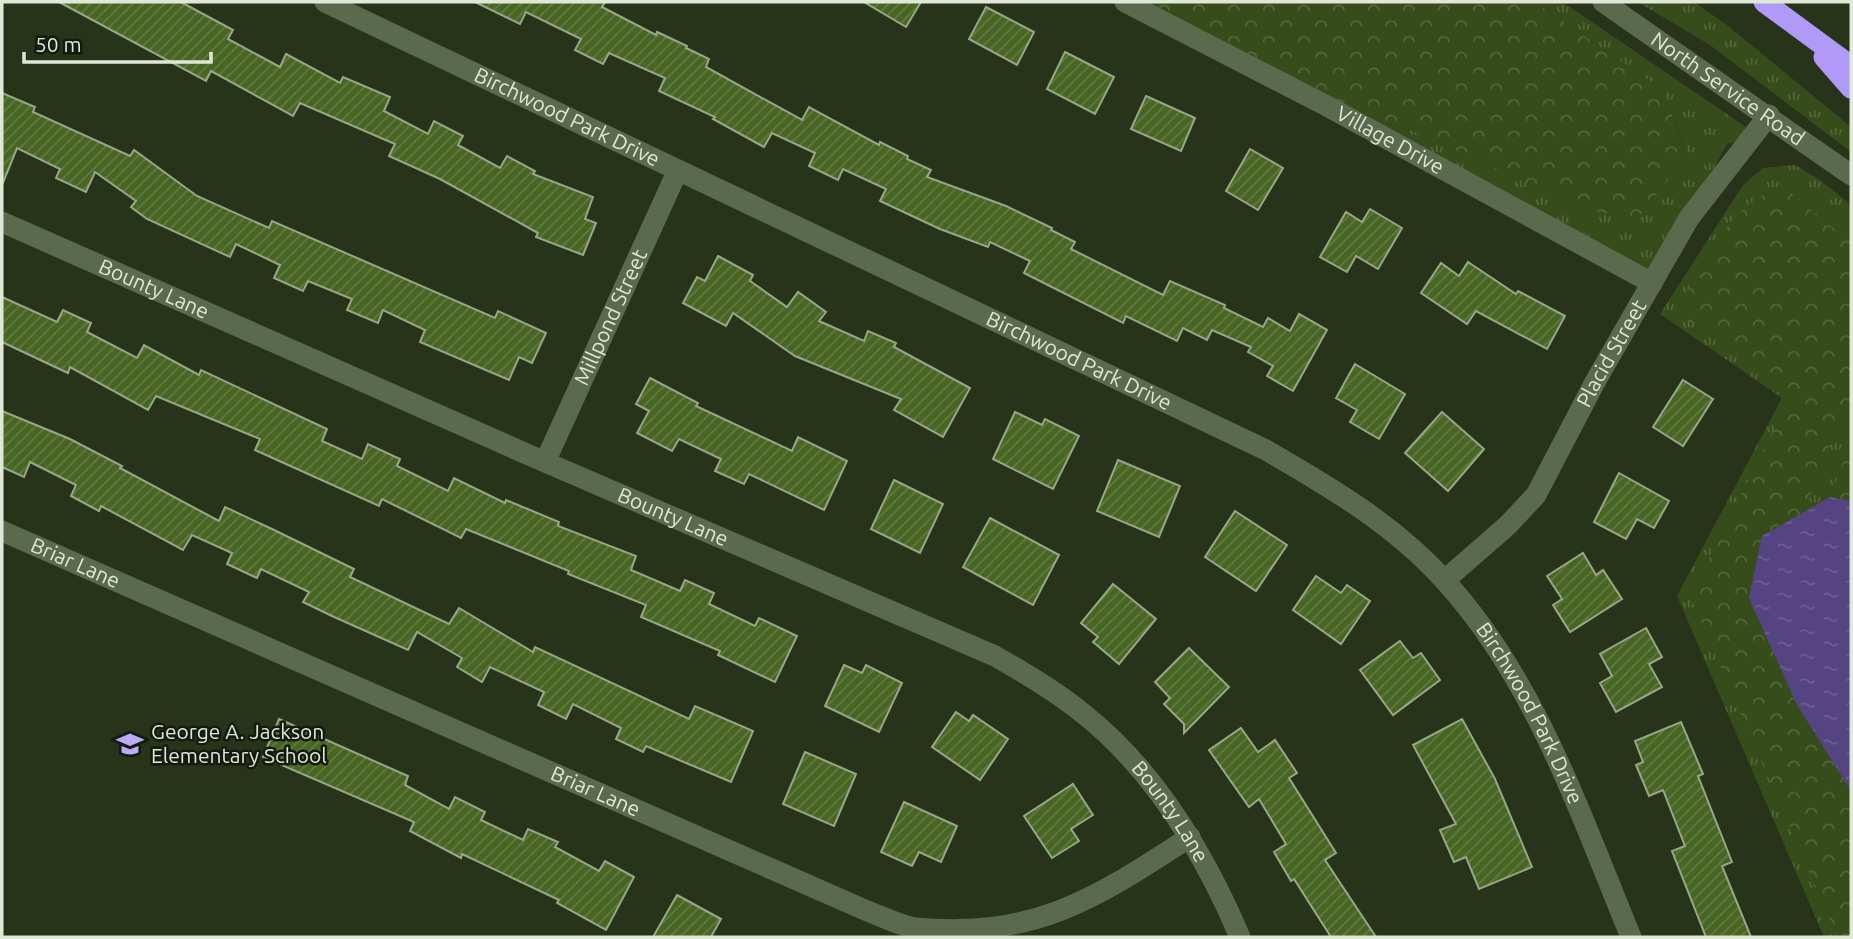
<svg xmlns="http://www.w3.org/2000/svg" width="1853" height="939" viewBox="0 0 1853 939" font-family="Ubuntu,sans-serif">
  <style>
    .grass { fill: url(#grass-tufts) }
    .forest { fill: url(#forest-crowns) }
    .water { fill: url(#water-ripples) }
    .building { fill: url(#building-hatch); stroke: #97a788; stroke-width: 2 }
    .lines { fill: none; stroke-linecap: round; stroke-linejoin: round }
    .street { stroke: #5b694c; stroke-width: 21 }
    .secondary { stroke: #5b694c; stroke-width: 21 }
    .highway { stroke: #b099f7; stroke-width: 21 }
    .labels { text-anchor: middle; stroke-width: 5; stroke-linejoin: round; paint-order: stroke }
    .street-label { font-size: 21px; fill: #dfe7d7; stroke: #141a0e }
    .poi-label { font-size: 21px; fill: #dfe7d7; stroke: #141a0e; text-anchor: start }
  </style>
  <defs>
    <pattern id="grass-tufts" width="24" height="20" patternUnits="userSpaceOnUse" patternTransform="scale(1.75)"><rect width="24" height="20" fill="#374c1b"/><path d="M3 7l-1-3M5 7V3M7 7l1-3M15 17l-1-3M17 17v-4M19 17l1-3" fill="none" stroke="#54663b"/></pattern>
    <pattern id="forest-crowns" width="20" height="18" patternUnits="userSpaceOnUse" patternTransform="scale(1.75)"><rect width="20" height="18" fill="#374c1b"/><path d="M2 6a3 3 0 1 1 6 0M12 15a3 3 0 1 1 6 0" fill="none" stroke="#54663b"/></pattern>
    <pattern id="water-ripples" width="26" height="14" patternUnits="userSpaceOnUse" patternTransform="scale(1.75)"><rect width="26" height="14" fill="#544481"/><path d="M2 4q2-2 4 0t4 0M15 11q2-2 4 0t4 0" fill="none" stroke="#6c5f92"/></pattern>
    <pattern id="building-hatch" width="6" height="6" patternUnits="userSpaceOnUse" patternTransform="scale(1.75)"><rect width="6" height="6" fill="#486523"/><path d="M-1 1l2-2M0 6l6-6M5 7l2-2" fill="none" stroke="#627b42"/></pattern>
  </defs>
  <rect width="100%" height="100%" fill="#28341a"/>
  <!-- grass -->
  <g class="grass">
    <polygon points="1535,2 1561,2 1570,7 1759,136 1727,144 1652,283 1325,105 1415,132 1637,219 1687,155 1664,91"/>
    <polygon points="1638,2 1694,2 1727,25 1851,127 1851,152 1710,45"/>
    <polygon points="1795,165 1820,180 1851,205 1851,937 1824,937 1677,596 1782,398 1660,314 1743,185 1763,168"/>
  </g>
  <!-- forest -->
  <g class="forest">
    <polygon points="1125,2 1535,2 1664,91 1687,156 1637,219 1588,210 1415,132 1325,105"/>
    <path d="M1786,189l65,54v178l-15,8 -32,83 -42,24 -13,62 47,105 55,88v146h-14l-144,-334 9,-30 91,-182 -103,-69 -7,-25c25,-39 51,-103 103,-108z"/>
    <polygon points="1851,446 1851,501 1830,497 1848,448"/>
  </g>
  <!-- water -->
  <polygon class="water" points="1830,497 1851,501 1851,791 1796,703 1749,598 1762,536"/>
  <!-- building -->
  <g class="building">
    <polygon points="59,2 181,2 233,30 228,39 280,67 286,54 340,83 343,77 390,97 384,111 428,134 434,121 463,136 458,145 500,168 507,156 535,171 533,174 593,197 585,219 596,223 583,255 536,237 538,233 440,179 389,156 395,144 300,103 293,116 211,71 206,81"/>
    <polygon points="475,2 605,2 602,7 656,35 657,32 687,46 686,48 709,59 706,67 802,120 809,107 879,145 880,142 908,156 907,159 931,170 927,177 1006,206 1052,228 1051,230 1075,242 1071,249 1163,295 1170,281 1225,305 1224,308 1263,327 1268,318 1290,331 1299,314 1327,330 1293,391 1267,376 1273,366 1248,352 1251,347 1212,330 1207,340 1183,328 1177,341 1126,316 1123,323 1024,273 1030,261 990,242 988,247 940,229 880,201 886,189 843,169 838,180 809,166 815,153 772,133 764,147 713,119 715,117 659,91 665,78 609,53 603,64 575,50 581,39 526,12 520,24"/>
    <polygon points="864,2 921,2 906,27"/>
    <polygon points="986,7 1034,32 1017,65 969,39"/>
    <polygon points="1065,52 1114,77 1095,114 1047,89"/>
    <polygon points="2,93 35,107 33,112 130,156 134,150 197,196 269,228 272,221 495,318 498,311 546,333 532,363 519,357 509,380 420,342 425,330 383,310 378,323 347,310 352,299 308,281 303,291 274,278 280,265 236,244 230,257 147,219 131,207 136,201 95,172 86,192 56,178 60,169 17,148 2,185"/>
    <polygon points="1146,96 1195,118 1181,151 1131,129"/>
    <polygon points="1250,149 1283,168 1258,210 1226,191"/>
    <polygon points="1370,209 1402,228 1378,269 1356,256 1347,272 1320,257 1346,212 1362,222"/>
    <polygon points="718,256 753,275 750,281 787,307 798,292 826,312 819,321 864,341 868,331 896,343 894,347 970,388 943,437 894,410 901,399 795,356 733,313 726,326 683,303 697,277 705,281"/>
    <polygon points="1468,262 1516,294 1518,291 1565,316 1547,349 1476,311 1467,324 1421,293 1441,263 1459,276"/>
    <polygon points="2,297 57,322 63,310 91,323 87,332 137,358 144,345 199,375 201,370 327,429 322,441 362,459 368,444 400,459 397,466 448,491 454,478 505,503 506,500 559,522 558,526 636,556 631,570 680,591 685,580 714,593 709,604 755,626 759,618 797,636 775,682 718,655 720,651 641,617 646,605 568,574 569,571 466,529 461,538 382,499 379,506 255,450 260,439 156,396 148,410 70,367 68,373 2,342"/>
    <polygon points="1355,364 1405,394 1379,439 1350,422 1357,410 1336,398"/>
    <polygon points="650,378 698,403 696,406 792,451 798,437 847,461 824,510 749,474 744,484 715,471 721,459 679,439 672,451 637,433 649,411 636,404"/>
    <polygon points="1683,380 1713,399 1683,446 1653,427"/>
    <polygon points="2,411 70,439 122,466 120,468 219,521 225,507 272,529 354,569 350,577 449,624 459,608 533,652 535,647 689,719 695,706 753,731 731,782 646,746 643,752 616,739 621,728 573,704 566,719 538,705 544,692 490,667 482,682 457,667 462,658 417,632 408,650 332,616 303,602 309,592 261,569 257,578 227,564 232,553 192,535 183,550 101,506 99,511 71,496 76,485 30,462 24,477 2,467"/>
    <polygon points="1015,412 1042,425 1045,419 1079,436 1053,489 993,459"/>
    <polygon points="1442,412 1484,449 1448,491 1405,453"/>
    <polygon points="1118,460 1180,486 1159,537 1097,511"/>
    <polygon points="1619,473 1669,501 1654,528 1637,519 1626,539 1594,522"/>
    <polygon points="894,480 943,504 920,553 871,529"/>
    <polygon points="1235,511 1287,545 1256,591 1205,557"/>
    <polygon points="990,518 1059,555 1033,605 963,567"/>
    <polygon points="1583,553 1596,575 1603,570 1622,599 1570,632 1553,605 1562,599 1547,576"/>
    <polygon points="1316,576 1341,593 1347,585 1370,601 1341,644 1293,610"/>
    <polygon points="1113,584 1156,619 1119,664 1093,642 1098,637 1081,623"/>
    <polygon points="1646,628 1662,657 1649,664 1662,687 1616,712 1600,683 1612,676 1600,654"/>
    <polygon points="1400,641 1413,658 1421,653 1440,680 1393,715 1360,670"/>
    <polygon points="1189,648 1229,687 1184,733 1184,724 1164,704 1170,698 1155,682"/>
    <polygon points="844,665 862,673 866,665 902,683 879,732 825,706"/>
    <polygon points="956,712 969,721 973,715 1008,739 980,780 932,747"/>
    <polygon points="279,719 408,776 405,785 449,809 455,797 485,812 481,820 523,840 528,829 558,842 555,847 599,871 605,861 634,877 606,930 557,903 559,900 462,854 461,858 410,831 414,822 263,757"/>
    <polygon points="1462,719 1495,779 1532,867 1479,889 1466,857 1454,862 1440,830 1456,824 1413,745"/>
    <polygon points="1681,722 1703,774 1698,776 1732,862 1722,866 1751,937 1706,937 1672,851 1685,846 1663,790 1649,796 1636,765 1643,762 1635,741"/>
    <polygon points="1241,728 1258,752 1275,740 1297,773 1289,778 1336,853 1325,860 1376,937 1331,937 1294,879 1291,881 1274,852 1286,844 1259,799 1249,807 1209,750"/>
    <polygon points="805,752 856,774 834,826 783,804"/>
    <polygon points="1073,784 1093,815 1071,829 1079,841 1052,858 1024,816"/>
    <polygon points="904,802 957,826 941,862 919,852 912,866 881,852"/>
    <polygon points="677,895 721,919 711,937 653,937"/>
  </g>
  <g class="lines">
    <!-- street -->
    <g class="street">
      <path id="s1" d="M325,2l941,448c64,37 129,75 179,131 91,100 135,233 186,356"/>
      <path id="s2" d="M1125,2l200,103 327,178"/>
      <path id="s3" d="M2,222l543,240 450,194c31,18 62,36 90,59 71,57 120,140 155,222"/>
      <path id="s4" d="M545,462l132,-290"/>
      <path id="s5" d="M2,531l863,379c16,6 33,15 50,18 121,11 181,-30 275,-91"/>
      <path id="s6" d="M1445,580l63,-55 28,-30 59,-113 94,-164 80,-103"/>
    </g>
    <!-- secondary -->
    <path class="secondary" id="s7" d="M1603,2l248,173"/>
    <!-- highway -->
    <g class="highway">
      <polyline points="1764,2 1851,66"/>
      <polyline points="1824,57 1851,88"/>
    </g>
  </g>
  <!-- icons -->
  <defs>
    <symbol id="school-bare" viewBox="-9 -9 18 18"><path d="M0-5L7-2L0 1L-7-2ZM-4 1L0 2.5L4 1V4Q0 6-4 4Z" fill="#bbaaf6" stroke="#141a0e" stroke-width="2.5" paint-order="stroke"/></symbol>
  </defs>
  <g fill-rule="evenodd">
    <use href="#school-bare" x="111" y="725" width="38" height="38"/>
  </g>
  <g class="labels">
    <!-- street labels -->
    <g class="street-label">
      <text dy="7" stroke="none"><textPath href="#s7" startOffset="152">North Service Road</textPath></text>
      <text dy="7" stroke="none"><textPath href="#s1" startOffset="268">Birchwood Park Drive</textPath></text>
      <text dy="7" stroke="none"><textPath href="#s2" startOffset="299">Village Drive</textPath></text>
      <text dy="7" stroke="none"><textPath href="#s3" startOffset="166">Bounty Lane</textPath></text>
      <text dy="7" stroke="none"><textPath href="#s4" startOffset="159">Millpond Street</textPath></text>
      <text dy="7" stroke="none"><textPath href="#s6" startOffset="285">Placid Street</textPath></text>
      <text dy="7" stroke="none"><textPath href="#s1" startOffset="835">Birchwood Park Drive</textPath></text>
      <text dy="7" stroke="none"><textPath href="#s3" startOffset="733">Bounty Lane</textPath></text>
      <text dy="7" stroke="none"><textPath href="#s5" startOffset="80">Briar Lane</textPath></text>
      <text dy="7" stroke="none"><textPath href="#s1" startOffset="1423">Birchwood Park Drive</textPath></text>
      <text dy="7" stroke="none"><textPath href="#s5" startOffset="648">Briar Lane</textPath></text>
      <text dy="7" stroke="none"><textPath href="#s3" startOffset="1321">Bounty Lane</textPath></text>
    </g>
    <!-- poi labels -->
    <g class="poi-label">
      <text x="151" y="739">George A. Jackson<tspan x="151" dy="24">Elementary School</tspan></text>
    </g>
  </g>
  <!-- border -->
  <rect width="1853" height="939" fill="none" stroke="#dfe7d7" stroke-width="7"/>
  <!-- scale -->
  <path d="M24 52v10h187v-10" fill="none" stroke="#dfe7d7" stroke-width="3.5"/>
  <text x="35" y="52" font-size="21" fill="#dfe7d7" stroke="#141a0e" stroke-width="5" paint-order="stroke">50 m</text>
</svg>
